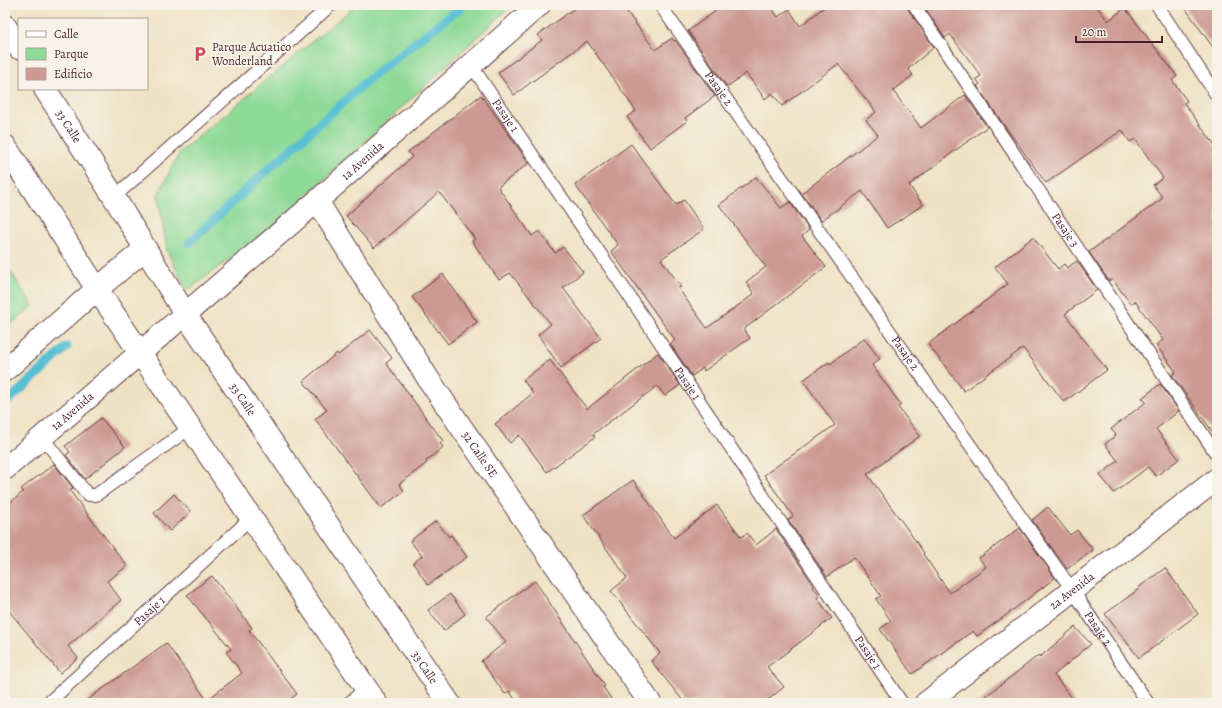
<svg xmlns="http://www.w3.org/2000/svg" width="1222" height="708" viewBox="0 0 1222 708" font-family="Alegreya,serif">
  <style>
    .green { fill: #8eda97; stroke: #6c7c61 }
    .lines { fill: none; stroke-linecap: round; stroke-linejoin: round }
    .stream { stroke: #57bfd4; stroke-width: 9 }
    .building { fill: #cc9a93 }
    .service-casing { stroke: #633c42; stroke-width: 14 }
    .minor-casing { stroke: #633c42; stroke-width: 24 }
    .primary-casing { stroke: #633c42; stroke-width: 24 }
    .service { stroke: #fff; stroke-width: 12 }
    .minor { stroke: #fff; stroke-width: 22 }
    .primary { stroke: #fff; stroke-width: 22 }
    .labels { text-anchor: middle; stroke-width: 4; stroke-linejoin: round; paint-order: stroke }
    .poi-label { font-size: 12px; fill: #4a1f2b; stroke: #f7f3e8; text-anchor: start }
    .street-label { font-size: 12px; fill: #4a1f2b; stroke: #f7f3e8 }
  </style>
  <rect width="100%" height="100%" fill="#f7f3e8"/>
  <filter id="ink" filterUnits="userSpaceOnUse"><feTurbulence type="fractalNoise" baseFrequency=".025" numOctaves="2"/><feDisplacementMap in="SourceGraphic" scale="8" xChannelSelector="R" yChannelSelector="G"/><feConvolveMatrix kernelMatrix="1 2 1 2 8 2 1 2 1" color-interpolation-filters="sRGB"/></filter>
  <filter id="wash" filterUnits="userSpaceOnUse"><feTurbulence type="fractalNoise" baseFrequency=".012" numOctaves="4" result="noise"/><feDisplacementMap in="SourceGraphic" scale="16" xChannelSelector="R" yChannelSelector="G"/><feGaussianBlur stdDeviation="0.9" result="paint"/><feColorMatrix in="noise" values="0 0 0 0 0 0 0 0 0 0 0 0 0 0 0 0 0 1.4 0 .05"/><feComposite in="paint" operator="in"/></filter>
  <g filter="url(#wash)">
    <rect width="100%" height="100%" fill="#efe2c4"/>
    <!-- green -->
    <g class="green">
      <polygon points="356,5 512,5 275,225 187,291 167,251 158,194 180,152"/>
      <polygon points="5,263 33,306 5,329"/>
    </g>
    <g class="lines">
      <!-- stream -->
      <g class="stream">
        <polyline points="189,243 260,177 376,73 464,5"/>
        <polyline points="5,404 67,347"/>
      </g>
    </g>
    <g id="blocks">
      <!-- building -->
      <g class="building">
        <polygon points="579,5 622,5 655,50 672,38 674,41 675,40 715,96 685,118 687,121 650,148 627,117 636,111 587,41 514,95 498,73 542,40 538,35"/>
        <polygon points="724,5 769,5 778,17 789,9 800,26 827,5 907,5 908,9 934,47 908,69 913,75 893,91 921,128 965,95 987,127 909,185 923,205 887,228 862,191 821,221 802,193 878,135 866,120 876,112 838,64 782,106 772,93 765,99 746,73 727,87 688,31"/>
        <polygon points="923,5 1096,5 1108,21 1125,8 1177,76 1172,80 1187,101 1184,103 1217,148 1217,438 1172,375 1176,372 1156,345 1163,340 1135,301 1131,304 1112,279 1109,281 1089,252 1163,198 1153,185 1163,178 1135,139 1130,142 1122,130 1046,183 999,118 977,86 980,84 976,79 981,76 950,34 945,38"/>
        <polygon points="1183,5 1217,5 1217,53"/>
        <polygon points="481,95 529,163 498,187 532,236 539,231 555,253 563,247 583,272 563,288 601,338 561,368 538,335 551,324 510,273 499,280 472,241 475,239 439,192 374,248 346,216 412,157 408,152"/>
        <polygon points="631,144 676,205 684,200 704,229 661,259 681,287 678,288 707,328 754,294 746,282 766,267 719,205 756,177 781,208 790,202 809,230 802,236 826,267 744,329 750,338 704,371 703,368 692,376 670,344 675,340 611,251 618,245 575,185"/>
        <polygon points="1033,237 1058,269 1064,264 1067,268 1077,261 1097,290 1065,314 1107,370 1064,402 1023,348 964,391 928,344 1008,284 995,267"/>
        <polygon points="443,274 477,322 448,344 412,297"/>
        <polygon points="370,330 392,358 386,363 443,441 440,443 443,447 426,461 427,463 399,484 404,491 381,508 315,419 327,410 303,381 337,353 338,355"/>
        <polygon points="864,338 880,359 872,365 901,405 898,407 920,436 867,474 905,526 924,553 923,554 950,593 986,567 979,558 1020,528 1055,578 1005,616 977,636 973,631 912,674 880,629 891,621 876,599 881,596 854,557 827,577 788,520 793,516 764,475 835,425 803,380 829,362 830,364"/>
        <polygon points="658,353 680,385 665,396 657,386 593,434 595,437 547,472 519,435 510,443 495,424 533,393 523,380 550,360 587,409"/>
        <polygon points="1160,384 1179,411 1156,429 1179,459 1156,476 1148,467 1114,493 1100,475 1118,461 1105,444 1116,435 1111,429 1146,402 1142,398"/>
        <polygon points="101,418 125,447 85,479 66,455 70,452 65,446"/>
        <polygon points="54,464 73,488 70,491 127,566 107,581 121,600 68,646 78,658 60,673 5,606 5,507 23,492 21,489"/>
        <polygon points="633,480 674,538 717,505 741,537 747,533 756,545 776,529 814,586 813,587 820,595 817,598 832,618 767,667 784,687 764,703 685,703 651,661 660,653 611,591 627,578 583,515"/>
        <polygon points="174,494 191,512 170,531 154,513"/>
        <polygon points="1048,507 1070,535 1077,530 1093,550 1067,569 1032,520"/>
        <polygon points="436,521 449,537 451,535 467,557 428,585 413,563 422,556 410,541"/>
        <polygon points="1165,568 1198,614 1139,658 1105,614 1139,589 1138,588"/>
        <polygon points="212,576 252,628 249,630 297,694 286,703 83,703 166,643 207,700 242,673 226,652 231,649 187,595"/>
        <polygon points="535,581 605,686 603,687 614,703 518,703 509,691 505,694 481,661 506,642 486,617 516,594"/>
        <polygon points="450,594 465,614 444,631 428,610"/>
        <polygon points="1075,627 1091,644 1054,675 1076,703 977,703 1039,655 1040,657"/>
      </g>
    </g>
  </g>
  <g filter="url(#ink)">
    <use href="#blocks" fill-opacity="0" stroke="#633c42" stroke-width="1"/>
    <g class="lines">
      <defs>
        <g id="service">
          <path id="s1" d="M660,5l413,586 75,112"/>
          <path id="s2" d="M914,5l303,450"/>
          <polyline points="1157,5 1217,96"/>
          <path id="s3" d="M471,65l148,216 283,422"/>
          <polyline points="114,197 331,5"/>
          <polyline points="42,437 84,490 89,495 96,495 190,428"/>
          <path id="s4" d="M48,703l203,-185"/>
          <polyline points="349,703 366,688"/>
        </g>
        <g id="minor">
          <path id="s5" d="M317,201l112,179 221,323"/>
          <polyline points="5,370 97,289 145,249"/>
          <path id="s6" d="M5,469l312,-268 222,-196"/>
          <path id="s7" d="M926,703l291,-224"/>
        </g>
        <g id="primary">
          <polyline points="5,26 19,48"/>
          <path id="s8" d="M45,89l69,108 71,117 264,389"/>
          <polyline points="5,146 97,289 376,703"/>
        </g>
      </defs>
      <!-- service casing -->
      <use href="#service" class="service-casing"/>
      <!-- minor casing -->
      <use href="#minor" class="minor-casing"/>
      <!-- primary casing -->
      <use href="#primary" class="primary-casing"/>
      <!-- service -->
      <use href="#service" class="service"/>
      <!-- minor -->
      <use href="#minor" class="minor"/>
      <!-- primary -->
      <use href="#primary" class="primary"/>
    </g>
  </g>
  <!-- icons -->
  <defs>
    <symbol id="parking-bare" viewBox="-9 -9 18 18"><path d="M-3.5-5.5H1a3.5 3.5 0 0 1 0 7H-1V5.5H-3.5ZM-1-3.4V-.6H.8a1.4 1.4 0 0 0 0-2.8Z" fill="#d1495b" stroke="#f7f3e8" stroke-width="2.5" paint-order="stroke"/></symbol>
  </defs>
  <g fill-rule="evenodd">
    <use href="#parking-bare" x="189" y="43" width="22" height="22"/>
  </g>
  <g class="labels">
    <!-- poi labels -->
    <g class="poi-label">
      <text x="212" y="51">Parque Acuatico<tspan x="212" dy="14">Wonderland</tspan></text>
    </g>
    <!-- street labels -->
    <g class="street-label">
      <text dy="4" stroke="none"><textPath href="#s1" startOffset="102">Pasaje 2</textPath></text>
      <text dy="4" stroke="none"><textPath href="#s3" startOffset="61">Pasaje 1</textPath></text>
      <text dy="4" stroke="none"><textPath href="#s8" startOffset="44">33 Calle</textPath></text>
      <text dy="4" stroke="none"><textPath href="#s6" startOffset="472">1a Avenida</textPath></text>
      <text dy="4" stroke="none"><textPath href="#s2" startOffset="271">Pasaje 3</textPath></text>
      <text dy="4" stroke="none"><textPath href="#s1" startOffset="426">Pasaje 2</textPath></text>
      <text dy="4" stroke="none"><textPath href="#s3" startOffset="385">Pasaje 1</textPath></text>
      <text dy="4" stroke="none"><textPath href="#s8" startOffset="368">33 Calle</textPath></text>
      <text dy="4" stroke="none"><textPath href="#s6" startOffset="89">1a Avenida</textPath></text>
      <text dy="4" stroke="none"><textPath href="#s5" startOffset="301">32 Calle SE</textPath></text>
      <text dy="4" stroke="none"><textPath href="#s7" startOffset="184">2a Avenida</textPath></text>
      <text dy="4" stroke="none"><textPath href="#s4" startOffset="137">Pasaje 1</textPath></text>
      <text dy="4" stroke="none"><textPath href="#s1" startOffset="762">Pasaje 2</textPath></text>
      <text dy="4" stroke="none"><textPath href="#s3" startOffset="709">Pasaje 1</textPath></text>
      <text dy="4" stroke="none"><textPath href="#s8" startOffset="692">33 Calle</textPath></text>
    </g>
  </g>
  <!-- margin -->
  <rect width="1222" height="708" fill="none" stroke="#f7f3e8" stroke-width="20"/>
  <!-- legend -->
  <rect x="18" y="18" width="130" height="72" fill="#f7f3e8" stroke="#b29e9c"/>
  <rect x="26" y="31" width="20" height="6" fill="#ffffff" stroke="#b29e9c"/>
  <text x="54" y="38" font-size="12" fill="#4a1f2b">Calle</text>
  <rect x="26" y="48" width="20" height="12" fill="#8eda97" stroke="#b29e9c"/>
  <text x="54" y="58" font-size="12" fill="#4a1f2b">Parque</text>
  <rect x="26" y="68" width="20" height="12" fill="#cc9a93" stroke="#b29e9c"/>
  <text x="54" y="78" font-size="12" fill="#4a1f2b">Edificio</text>
  <!-- scale -->
  <path d="M1076 36v6h86v-6" fill="none" stroke="#4a1f2b" stroke-width="2"/>
  <text x="1082" y="36" font-size="12" fill="#4a1f2b" stroke="#f7f3e8" stroke-width="3" paint-order="stroke">20 m</text>
</svg>
